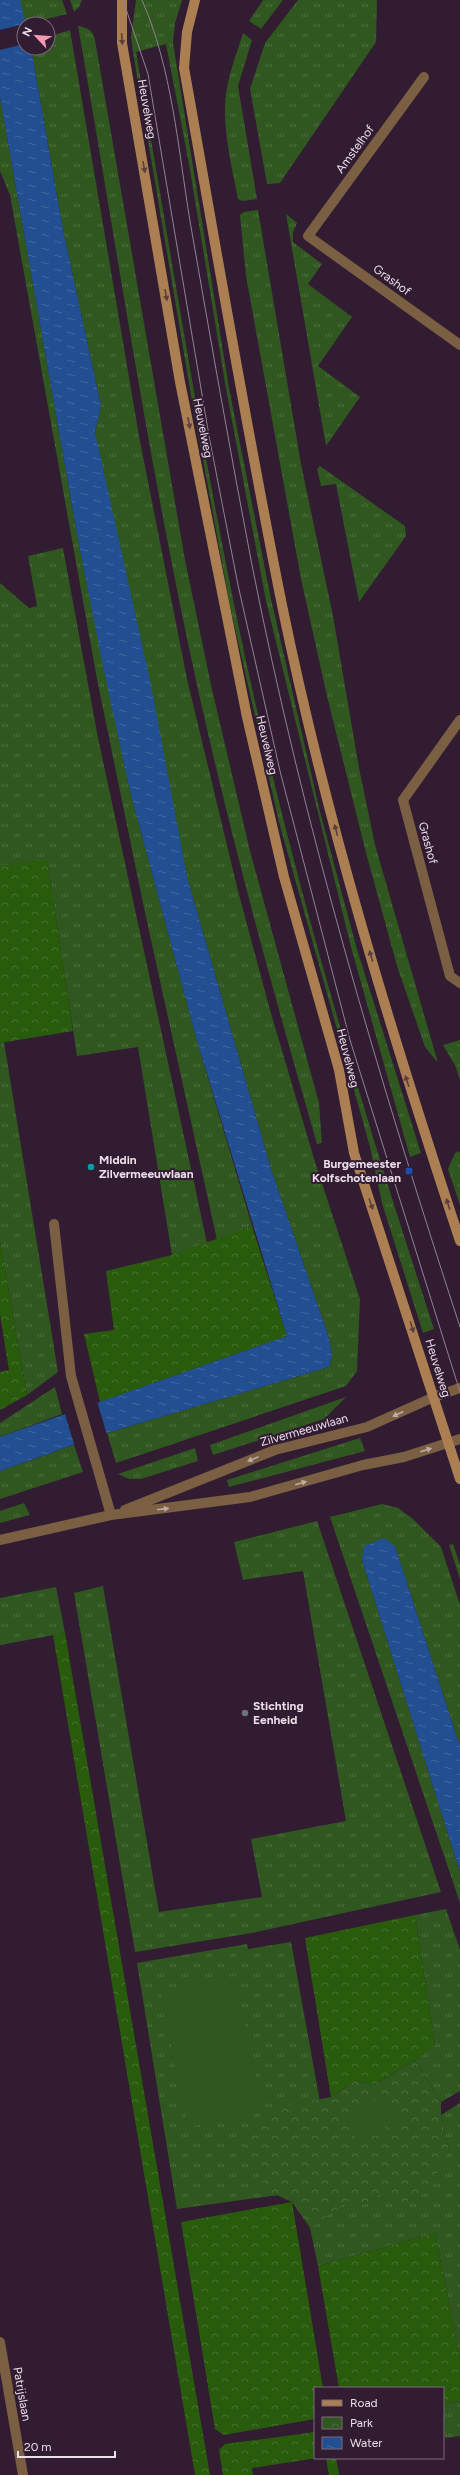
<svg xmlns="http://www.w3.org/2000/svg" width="460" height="2475" viewBox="0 0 460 2475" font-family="Figtree,sans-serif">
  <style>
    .grass { fill: url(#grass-tufts) }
    .forest { fill: url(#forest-crowns) }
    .park { fill: url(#park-crowns) }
    .garden { fill: #2f571f }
    .water { fill: url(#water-ripples) }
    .pier { fill: #321c31 }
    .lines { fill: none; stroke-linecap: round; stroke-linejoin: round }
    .minor { stroke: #7a5f43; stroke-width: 10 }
    .secondary { stroke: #ab7f52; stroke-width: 10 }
    .tram { stroke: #928091; stroke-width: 1 }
    .oneway { fill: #5c3f3d }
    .oneway2 { fill: #bfaba8 }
    .culture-dot { fill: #0f9aa8; stroke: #321c31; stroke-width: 1.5 }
    .transit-dot { fill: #1a4fb4; stroke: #321c31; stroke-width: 1.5 }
    .worship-dot { fill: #6b7280; stroke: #321c31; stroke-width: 1.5 }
    .labels { text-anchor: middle; stroke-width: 4; stroke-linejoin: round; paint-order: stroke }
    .street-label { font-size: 12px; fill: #eddeeb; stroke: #321c31 }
    .poi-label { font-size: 12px; font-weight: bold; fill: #eddeeb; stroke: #321c31; text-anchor: start }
  </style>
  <defs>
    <pattern id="grass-tufts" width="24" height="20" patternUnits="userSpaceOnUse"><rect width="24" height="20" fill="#2f571f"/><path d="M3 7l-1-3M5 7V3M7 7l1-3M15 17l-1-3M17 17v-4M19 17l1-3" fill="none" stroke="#4d6f40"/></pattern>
    <pattern id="forest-crowns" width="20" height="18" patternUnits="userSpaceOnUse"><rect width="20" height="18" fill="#285b0c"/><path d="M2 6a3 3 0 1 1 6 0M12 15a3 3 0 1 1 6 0" fill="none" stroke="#487230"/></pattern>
    <pattern id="park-crowns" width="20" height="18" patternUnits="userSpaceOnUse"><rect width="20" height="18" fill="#2f571f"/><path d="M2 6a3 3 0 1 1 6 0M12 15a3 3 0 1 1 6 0" fill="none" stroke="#4d6f40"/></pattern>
    <pattern id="water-ripples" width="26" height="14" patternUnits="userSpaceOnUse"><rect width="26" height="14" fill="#214f91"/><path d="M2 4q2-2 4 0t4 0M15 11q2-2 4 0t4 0" fill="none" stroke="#4268a1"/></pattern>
  </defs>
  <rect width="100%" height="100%" fill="#321c31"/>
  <!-- grass -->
  <g class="grass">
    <polygon points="19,0 62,0 67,14 26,24"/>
    <polygon points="70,0 82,0 79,7 74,12"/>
    <path d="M136,0h46l-7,23 -2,20 56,345 42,211 49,213 36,134 65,207 -11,4 -59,-210 -85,-346 -40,-212 -37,-225 -23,-120 -30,8c32,184 61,369 98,552 50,246 122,486 200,725l-11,4 -41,-130 -12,-56 -91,-325 -49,-216 -39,-211 -58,-343 -2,-15z"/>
    <polygon points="263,0 283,0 261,29 249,21"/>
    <polygon points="298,0 377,0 376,42 280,183 267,184 250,89 265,43"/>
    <path d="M78,26c10,2 15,4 17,14l90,520 26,125 39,166 69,252 3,40 -5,1c-43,-149 -84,-298 -118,-450 -49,-221 -82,-445 -121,-668z"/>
    <polygon points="70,30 139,436 187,679 238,891 270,1010 315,1162 360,1299 357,1371 346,1386 116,1463 107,1433 329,1367 332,1356 329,1338 271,1169 187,877 95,432 101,406 63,230 31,48 48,48 48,37"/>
    <path d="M243,33l9,7 -14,46 19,113 -15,2 -4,-2c-6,-31 -14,-63 -13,-94 1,-25 11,-49 18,-72z"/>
    <polygon points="0,97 79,545 130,791 197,1041 252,1226 217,1240 144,908 97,679 10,195 0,171"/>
    <polygon points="258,210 301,464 333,616 359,768 375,845 438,1063 425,1047 397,966 365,849 327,696 301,579 246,276 240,215 244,212"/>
    <polygon points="286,214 297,223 293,232 293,242 322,264 308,284 352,317 318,366 360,397 326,446"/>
    <polygon points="320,466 405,526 406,536 359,602 336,484 321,486 317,469"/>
    <polygon points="63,548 98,738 207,1243 172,1255 138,1047 77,1056 47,860 0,866 0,583 29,608 37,606 28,556"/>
    <polygon points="460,1040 460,1080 455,1065 443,1045"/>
    <polygon points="4,1042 58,1372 27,1395 0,1241 0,1043"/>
    <polygon points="459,1151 460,1154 460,1205 448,1169 455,1153"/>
    <polygon points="55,1387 62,1414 0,1437 0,1423"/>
    <polygon points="346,1397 324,1419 213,1455 210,1445"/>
    <polygon points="360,1438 365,1451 229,1487 227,1480"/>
    <polygon points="74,1445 83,1472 0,1499 0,1471"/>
    <polygon points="195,1448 198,1461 141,1479 129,1479 118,1474"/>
    <polygon points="24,1503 30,1515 0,1523 0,1511"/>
    <polygon points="382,1504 398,1508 413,1519 441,1547 460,1605 460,1747 395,1546 362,1560 460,1872 460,1903 330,1517"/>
    <polygon points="317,1521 441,1892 252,1933 135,1952 74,1593 103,1586 159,1912 262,1897 251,1839 346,1821 303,1571 243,1580 234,1542"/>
    <polygon points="453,1544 460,1565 460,1579 449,1545"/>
    <polygon points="56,1587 65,1633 0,1645 0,1598"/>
    <polygon points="446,1909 460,1950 460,2091 441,2102 415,2060 435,2045 415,1915"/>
    <polygon points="291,1942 332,2168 293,2193 177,2209 137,1963 247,1944 248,1949"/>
    <polygon points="460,2103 460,2358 435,2233 318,2266 310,2228 352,2197 359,2207 449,2150 441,2115"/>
    <polygon points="460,2401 460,2436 445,2438 443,2404"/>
  </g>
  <!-- forest -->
  <g class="forest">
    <polygon points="47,859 73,1031 0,1043 0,866"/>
    <polygon points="252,1226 287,1336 100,1402 84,1334 114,1330 106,1271 172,1255"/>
    <polygon points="0,1241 27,1395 0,1410 0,1372 9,1370 0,1315"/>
    <polygon points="65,1633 210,2475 195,2475 53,1635"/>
    <polygon points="415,1915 435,2045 415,2060 374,2085 355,2081 331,2097 305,1938"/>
    <polygon points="292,2202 323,2388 315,2388 315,2419 224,2435 215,2429 181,2222"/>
    <polygon points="435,2233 460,2358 460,2401 443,2404 443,2388 339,2388 318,2266"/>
    <polygon points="315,2432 315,2458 317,2458 252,2468 253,2475 223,2475 219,2450 225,2444"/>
    <polygon points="326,2458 336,2458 339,2475 329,2475"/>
  </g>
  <!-- park -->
  <polygon class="park" points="415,2060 441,2102 441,2115 449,2150 429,2187 397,2208 382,2193 359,2207 352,2198 310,2228 292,2202 266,2190 243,2140 289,2105 331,2097 355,2081 374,2085"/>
  <!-- garden -->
  <g class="garden">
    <polygon points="235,1976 263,2111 188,2127 160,1991"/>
    <polygon points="385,2094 400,2119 359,2143 344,2118"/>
  </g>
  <!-- water -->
  <g class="water">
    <polygon points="0,0 20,0 26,24 24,48 31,48 63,230 101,406 95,432 151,685 187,877 271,1169 329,1338 332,1356 329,1367 107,1433 0,1471 0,1437 287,1336 197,1041 130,791 105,676 79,545 0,97"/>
    <polygon points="384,1538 395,1546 460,1747 460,1872 362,1560 364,1546"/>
  </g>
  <!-- pier -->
  <g class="pier">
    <polygon points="24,24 24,44 0,50 0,30"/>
    <polygon points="97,1401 107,1435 75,1447 64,1411"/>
  </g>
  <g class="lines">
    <!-- minor -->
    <g class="minor">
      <polyline points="424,77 308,236 460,345"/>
      <polyline points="460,720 403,800 450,976 460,983"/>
      <polyline points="54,1224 71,1376 111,1515"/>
      <polyline points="125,1510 275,1450 367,1427 434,1397 460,1388"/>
      <polyline points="0,1540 111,1515 250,1497 363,1465 404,1457 460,1439"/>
      <polyline points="0,2342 23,2475"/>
    </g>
    <!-- secondary -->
    <g class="secondary">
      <polyline points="122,0 122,43 180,382 247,717 284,877 339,1070 354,1153 460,1479"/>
      <path d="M195,0l-8,32 -3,36c32,179 62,359 98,537 44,216 109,427 178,636"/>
    </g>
    <!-- tram -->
    <g class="tram">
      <polyline points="123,0 148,74 209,436 238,585 280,771 350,1040 460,1392"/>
      <path d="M142,0c30,68 36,148 48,221 20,115 40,230 62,344 51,259 126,511 208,762"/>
    </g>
  </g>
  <!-- one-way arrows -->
  <defs><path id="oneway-solid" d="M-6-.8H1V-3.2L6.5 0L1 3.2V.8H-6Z"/></defs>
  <g class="oneway">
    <use href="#oneway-solid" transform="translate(122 39) rotate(86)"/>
    <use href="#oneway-solid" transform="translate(144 167) rotate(80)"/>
    <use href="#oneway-solid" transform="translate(166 295) rotate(80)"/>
    <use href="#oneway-solid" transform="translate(189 423) rotate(79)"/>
    <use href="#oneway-solid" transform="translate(336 830) rotate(-105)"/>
    <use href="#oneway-solid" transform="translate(371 956) rotate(-106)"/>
    <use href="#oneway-solid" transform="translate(407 1081) rotate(-108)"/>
    <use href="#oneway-solid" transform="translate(371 1204) rotate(72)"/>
    <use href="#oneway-solid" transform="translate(448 1204) rotate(-108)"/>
    <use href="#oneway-solid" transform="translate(412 1327) rotate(73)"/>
  </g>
  <g class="oneway2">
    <use href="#oneway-solid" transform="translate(398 1414) rotate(155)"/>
    <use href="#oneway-solid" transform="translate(426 1450) rotate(-18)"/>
    <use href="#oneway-solid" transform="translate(253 1459) rotate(158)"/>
    <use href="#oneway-solid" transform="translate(301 1483) rotate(-16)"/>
    <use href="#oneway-solid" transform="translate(163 1509) rotate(-7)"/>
  </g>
  <!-- markers -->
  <circle class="culture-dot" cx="91" cy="1167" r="4"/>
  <rect class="transit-dot" x="405" y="1167" width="8" height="8" rx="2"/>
  <circle class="worship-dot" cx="245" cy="1713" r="4"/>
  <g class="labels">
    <!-- street labels -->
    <g class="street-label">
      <text transform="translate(147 109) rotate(80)" y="4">Heuvelweg</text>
      <text transform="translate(355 149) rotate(-54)" y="4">Amstelhof</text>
      <text transform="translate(392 280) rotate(36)" y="4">Grashof</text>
      <text transform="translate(203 428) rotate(79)" y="4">Heuvelweg</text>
      <text transform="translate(267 745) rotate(77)" y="4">Heuvelweg</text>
      <text transform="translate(428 843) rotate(75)" y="4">Grashof</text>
      <text transform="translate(348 1058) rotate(76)" y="4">Heuvelweg</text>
      <text transform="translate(438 1368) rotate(73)" y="4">Heuvelweg</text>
      <text transform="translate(304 1430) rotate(-16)" y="4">Zilvermeeuwlaan</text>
      <text transform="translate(22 2394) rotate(80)" y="4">Patrijslaan</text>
    </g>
    <!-- poi labels -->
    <g class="poi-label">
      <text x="99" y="1164">Middin<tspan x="99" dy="14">Zilvermeeuwlaan</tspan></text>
      <text x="401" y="1168" text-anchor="end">Burgemeester<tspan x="401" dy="14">Kolfschotenlaan</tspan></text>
      <text x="253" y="1710">Stichting<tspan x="253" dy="14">Eenheid</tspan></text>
    </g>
  </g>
  <!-- legend -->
  <rect x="314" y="2387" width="130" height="72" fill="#321c31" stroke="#7d6a7b"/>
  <rect x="322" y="2400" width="20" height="6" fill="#ab7f52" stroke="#7d6a7b"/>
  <text x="350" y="2407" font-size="12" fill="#eddeeb">Road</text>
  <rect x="322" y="2417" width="20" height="12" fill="url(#park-crowns)" stroke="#7d6a7b"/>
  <text x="350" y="2427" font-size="12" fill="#eddeeb">Park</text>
  <rect x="322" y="2437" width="20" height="12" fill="url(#water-ripples)" stroke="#7d6a7b"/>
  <text x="350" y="2447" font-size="12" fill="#eddeeb">Water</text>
  <!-- north arrow -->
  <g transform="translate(36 36) rotate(296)"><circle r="19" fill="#321c31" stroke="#7d6a7b"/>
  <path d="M0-3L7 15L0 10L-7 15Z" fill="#f19ab2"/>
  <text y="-6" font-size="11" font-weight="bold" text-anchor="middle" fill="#eddeeb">N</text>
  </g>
  <!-- scale -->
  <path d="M18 2451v6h97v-6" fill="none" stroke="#eddeeb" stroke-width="2"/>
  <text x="24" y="2451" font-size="12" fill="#eddeeb" stroke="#321c31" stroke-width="3" paint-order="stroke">20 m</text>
</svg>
